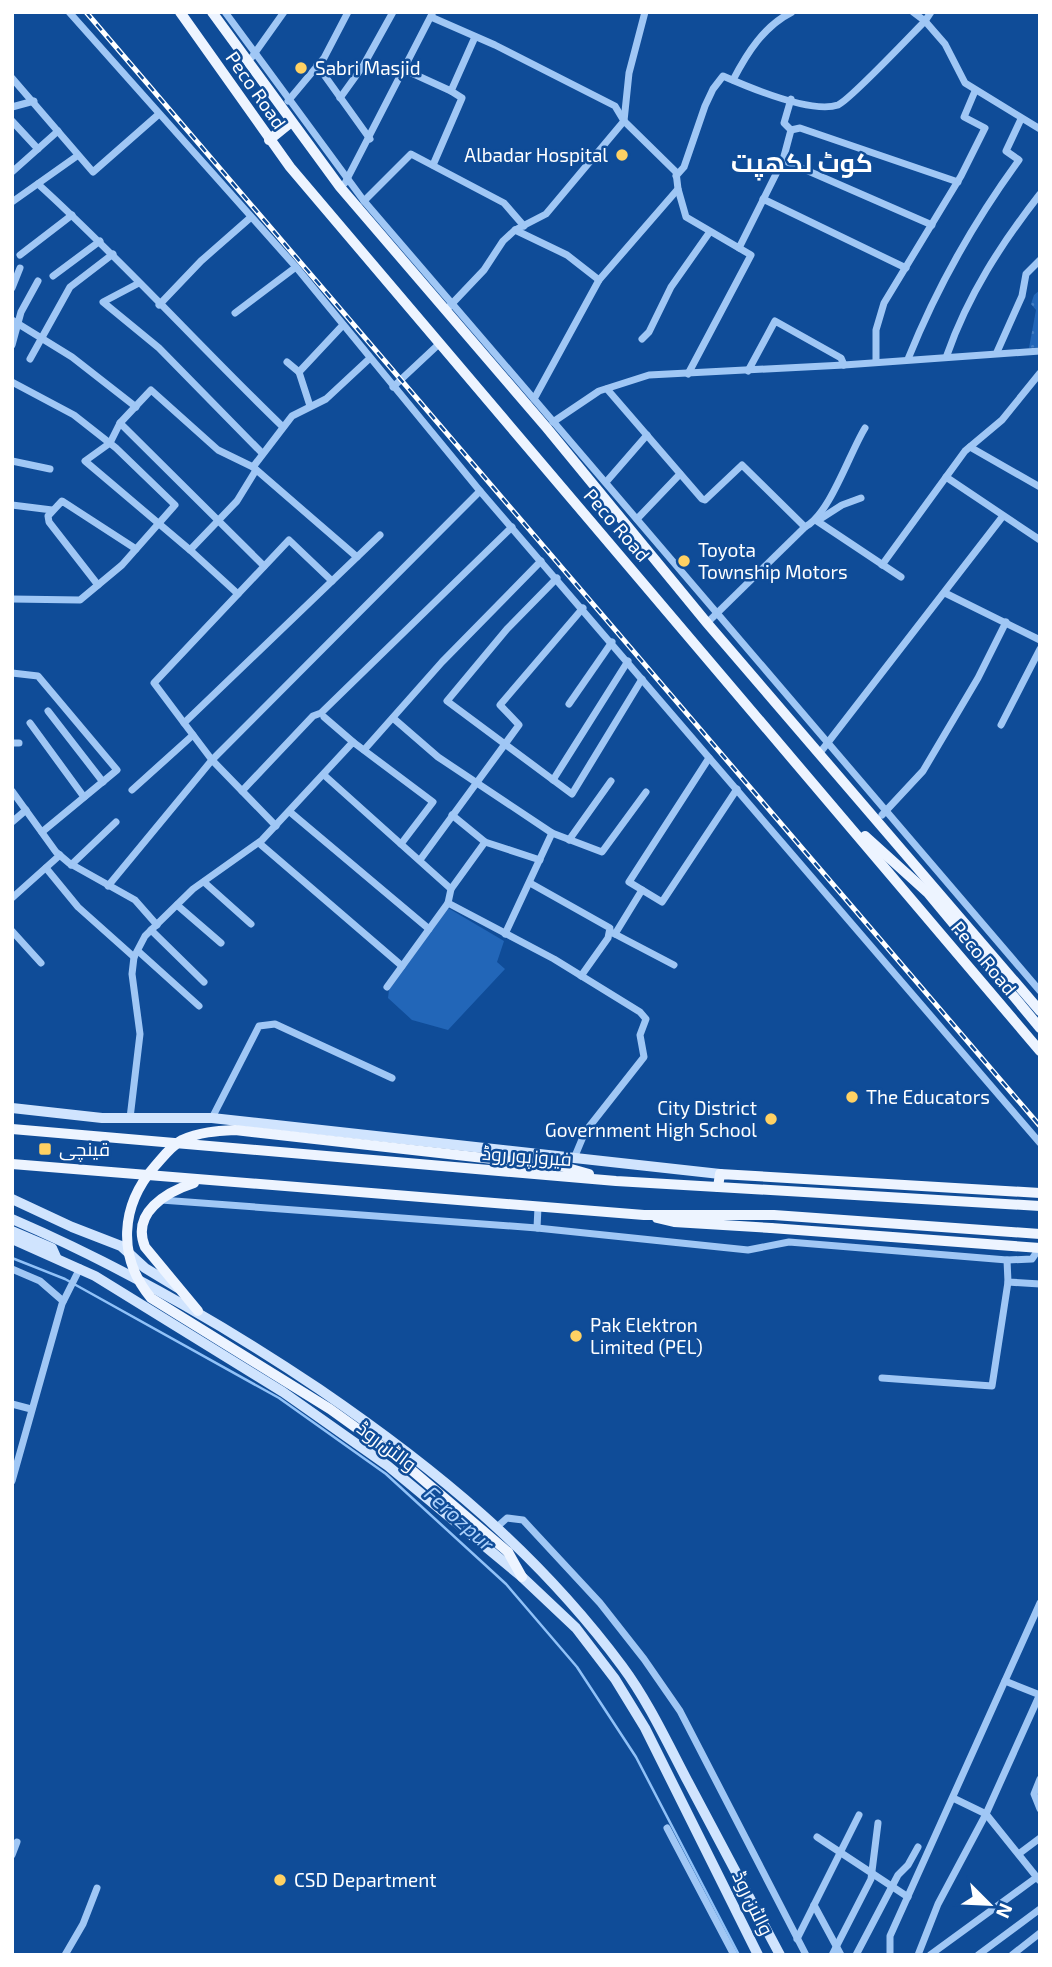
<svg xmlns="http://www.w3.org/2000/svg" width="1052" height="1967" viewBox="0 0 1052 1967" font-family="'Exo 2',Cairo,sans-serif">
  <style>
    .park { fill: url(#park-dots) }
    .garden { fill: #2266b8 }
    .lines { fill: none; stroke-linecap: round; stroke-linejoin: round }
    .stream { stroke: #91c2f8; stroke-width: 2.5 }
    .street { stroke: #a0c7f5; stroke-width: 7 }
    .secondary { stroke: #d0e4fe; stroke-width: 10 }
    .primary { stroke: #edf4ff; stroke-width: 10 }
    .rail-casing { stroke: #fff; stroke-width: 5 }
    .rail { stroke: #0f4c98; stroke-width: 2.5; stroke-dasharray: 8; stroke-linecap: butt }
    .primary-bridge { stroke: #edf4ff; stroke-width: 10 }
    .poi-dot { fill: #ffd163; stroke: #0f4c98; stroke-width: 2.5 }
    .labels { text-anchor: middle; stroke-width: 5; stroke-linejoin: round; paint-order: stroke }
    .poi-label { font-size: 19px; fill: #fff; stroke: #0f4c98; text-anchor: start }
    .street-label { font-size: 19px; fill: #fff; stroke: #0f4c98 }
    .water-label { font-size: 21px; font-style: italic; fill: #acd1fb; stroke: #0f4c98 }
    .district-label { font-size: 26px; font-weight: bold; fill: #fff; stroke: #0f4c98 }
  </style>
  <defs>
    <pattern id="park-dots" width="8" height="8" patternUnits="userSpaceOnUse" patternTransform="scale(1.75)"><rect width="8" height="8" fill="#2266b8"/><path d="M2 2h.1M6 6h.1" fill="none" stroke="#437dc3" stroke-width="1.8" stroke-linecap="round"/></pattern>
  </defs>
  <rect width="100%" height="100%" fill="#0f4c98"/>
  <!-- park -->
  <polygon class="park" points="1040,290 1040,347 1029,348 1036,310 1031,304 1034,295"/>
  <!-- garden -->
  <polygon class="garden" points="448,908 504,941 497,962 505,969 448,1030 412,1020 388,998 389,990"/>
  <g class="lines">
    <!-- stream -->
    <polyline class="stream" points="12,1258 65,1279 279,1398 386,1474 506,1584 577,1667 636,1757 739,1955"/>
    <!-- street -->
    <g class="street">
      <polyline points="69,12 296,267 480,491 1040,1143"/>
      <polyline points="225,12 364,201 534,399"/>
      <polyline points="913,12 925,21 931,12"/>
      <polyline points="431,17 495,45 615,106 624,121 676,172 678,189 599,280 534,399 1040,991"/>
      <polyline points="252,57 284,12"/>
      <polyline points="317,65 370,139"/>
      <polyline points="405,70 451,91"/>
      <polyline points="12,78 93,172 159,114"/>
      <path d="M733,80c14,-27 31,-54 59,-68"/>
      <polyline points="340,98 363,66 393,12"/>
      <polyline points="288,101 324,58 348,12"/>
      <polyline points="12,107 34,101"/>
      <polyline points="12,121 38,149"/>
      <polyline points="791,130 800,128 958,182"/>
      <polyline points="783,160 932,225"/>
      <polyline points="433,165 462,98 451,91 475,37"/>
      <polyline points="12,172 58,131"/>
      <path d="M676,176l8,-9 21,-61 8,-17 10,-13c25,11 89,38 115,29 12,-5 73,-70 87,-84l20,23 20,39 75,46"/>
      <polyline points="345,183 433,12"/>
      <path d="M38,184c85,77 162,163 245,243"/>
      <polyline points="678,189 686,217 739,248 783,160 791,130 784,123 791,99"/>
      <polyline points="763,199 906,268"/>
      <polyline points="364,201 411,154 504,203 524,226"/>
      <polyline points="12,202 77,156"/>
      <polyline points="515,230 567,255 599,280"/>
      <polyline points="20,255 72,215"/>
      <polyline points="53,276 100,241"/>
      <polyline points="139,283 103,302 159,348 262,453"/>
      <polyline points="12,288 20,268"/>
      <polyline points="159,305 201,261 250,218"/>
      <polyline points="446,310 484,270 503,241 515,230 546,214 624,121 629,73 645,12"/>
      <polyline points="235,313 296,267"/>
      <polyline points="12,320 72,357 136,407"/>
      <polyline points="642,339 649,332 671,287 709,233"/>
      <polyline points="12,345 21,312 38,281"/>
      <polyline points="997,352 1022,296 1026,274 1040,260"/>
      <path d="M947,355c21,-60 54,-111 93,-161"/>
      <polyline points="30,359 70,287 113,254"/>
      <path d="M908,359c29,-72 65,-136 111,-199l-13,-9 15,-32"/>
      <polyline points="287,362 299,372"/>
      <polyline points="876,362 876,330 884,303 961,176 985,128 964,117 975,91"/>
      <polyline points="748,371 775,321 841,358 844,365"/>
      <polyline points="688,374 751,255 739,248"/>
      <polyline points="12,382 74,415 116,448 175,505 122,565 80,600 12,599"/>
      <polyline points="393,387 440,343"/>
      <path d="M607,389l95,110 3,1 37,-35 63,62c25,-13 44,-73 60,-99"/>
      <polyline points="310,406 299,372 343,325"/>
      <polyline points="553,422 599,391 649,375 844,365 1040,351"/>
      <polyline points="120,423 264,566"/>
      <polyline points="970,447 1040,487"/>
      <polyline points="12,461 50,469"/>
      <polyline points="946,477 1040,540"/>
      <polyline points="607,481 647,435"/>
      <polyline points="861,498 842,505 817,521 901,577"/>
      <polyline points="12,505 52,510"/>
      <polyline points="637,519 680,474"/>
      <polyline points="190,550 85,461 110,443 120,423 151,390 218,450 253,467"/>
      <polyline points="357,557 253,467 292,416 326,399 369,359"/>
      <polyline points="882,565 965,451 1002,420 1040,373"/>
      <polyline points="557,578 507,629 447,701 572,794 642,679"/>
      <polyline points="98,585 49,522 48,516 62,501 136,549"/>
      <polyline points="945,593 1040,640"/>
      <polyline points="238,594 190,550 237,501 256,470"/>
      <polyline points="707,623 805,527"/>
      <polyline points="12,673 38,676 117,770 42,832"/>
      <polyline points="569,704 612,642"/>
      <polyline points="48,711 103,782"/>
      <polyline points="324,717 353,742"/>
      <polyline points="393,718 438,757 552,833 602,852 646,792"/>
      <polyline points="30,723 84,797"/>
      <polyline points="184,723 154,683 289,540 332,581"/>
      <polyline points="1001,725 1040,649"/>
      <polyline points="12,743 19,743"/>
      <polyline points="364,750 442,662 541,561"/>
      <polyline points="819,754 1003,516"/>
      <polyline points="709,758 629,882 662,902 737,789"/>
      <polyline points="324,775 451,889 448,903 387,987"/>
      <polyline points="553,780 628,661"/>
      <polyline points="132,790 193,735"/>
      <polyline points="12,791 56,852 69,863 135,900 157,925"/>
      <polyline points="242,791 313,716 321,713 512,527"/>
      <polyline points="290,812 429,929"/>
      <polyline points="452,815 485,842 540,860"/>
      <polyline points="882,815 923,771 978,678 1006,622"/>
      <polyline points="12,822 26,810"/>
      <polyline points="276,826 212,760 184,723 380,535"/>
      <polyline points="569,840 611,781"/>
      <polyline points="259,843 402,966"/>
      <polyline points="420,860 519,725 500,705 583,608"/>
      <polyline points="71,865 116,822"/>
      <polyline points="46,868 78,907 134,957"/>
      <polyline points="204,882 251,924"/>
      <polyline points="530,883 610,928 608,938 581,976"/>
      <polyline points="108,886 212,760 480,491"/>
      <polyline points="451,889 485,842"/>
      <polyline points="12,898 60,855"/>
      <polyline points="448,903 554,959 640,1012 646,1019 640,1035 644,1057 585,1132 575,1156"/>
      <polyline points="177,905 221,943"/>
      <polyline points="151,930 204,982"/>
      <polyline points="12,931 41,963"/>
      <polyline points="611,932 674,965"/>
      <polyline points="505,934 552,833"/>
      <polyline points="615,934 642,890"/>
      <polyline points="138,951 199,1006"/>
      <polyline points="130,1118 140,1034 132,974 134,957 145,936 193,889 262,840 353,742 433,802 401,844"/>
      <polyline points="212,1118 259,1026 275,1024 392,1078"/>
      <polyline points="161,1200 537,1228 748,1250 789,1242 1007,1260 1032,1259 1040,1247"/>
      <polyline points="537,1228 538,1207"/>
      <polyline points="1007,1260 1008,1282 1040,1284"/>
      <polyline points="12,1269 40,1281 63,1301"/>
      <polyline points="882,1378 992,1386 1008,1282"/>
      <polyline points="12,1404 31,1409"/>
      <polyline points="12,1481 62,1304 80,1268"/>
      <polyline points="498,1526 507,1518 523,1520 600,1603 644,1659 680,1711 806,1955"/>
      <polyline points="1005,1681 1040,1695"/>
      <polyline points="1040,1779 1034,1794 1040,1809"/>
      <polyline points="953,1798 986,1814 1039,1880"/>
      <polyline points="667,1828 734,1955"/>
      <polyline points="817,1837 908,1897"/>
      <polyline points="1020,1853 1040,1838"/>
      <polyline points="12,1855 17,1842"/>
      <polyline points="814,1905 841,1955"/>
      <polyline points="797,1939 859,1815"/>
      <polyline points="65,1955 83,1924 97,1888"/>
      <polyline points="832,1955 871,1879 878,1823"/>
      <polyline points="856,1955 898,1875 908,1865 918,1847"/>
      <polyline points="890,1955 890,1936 1040,1603"/>
      <polyline points="918,1955 938,1904 986,1814 1040,1694"/>
      <polyline points="930,1955 1037,1877"/>
      <polyline points="978,1955 1040,1909"/>
      <polyline points="1012,1955 1040,1933"/>
    </g>
    <!-- secondary -->
    <g class="secondary">
      <polyline points="12,1108 102,1118 212,1118 720,1174"/>
      <polyline points="12,1199 72,1227 121,1246 145,1268 178,1288"/>
      <path d="M12,1219c109,47 209,104 307,170 117,80 218,163 303,277 26,35 45,76 65,114 31,58 62,117 93,175"/>
      <polyline points="12,1231 52,1248 56,1257"/>
      <polyline points="12,1239 95,1276 283,1392 388,1466 522,1577 576,1628 615,1679 645,1728 758,1955"/>
    </g>
    <!-- primary -->
    <g class="primary">
      <polyline points="180,12 290,167 1040,1051"/>
      <polyline points="212,12 340,187 546,427 707,623 1040,1011"/>
      <polyline points="269,140 290,123"/>
      <polyline points="865,836 928,893 1040,1028"/>
      <polyline points="12,1129 616,1181 1040,1206"/>
      <polyline points="493,1159 557,1165 589,1174"/>
      <polyline points="12,1164 644,1215 774,1215 1040,1234"/>
      <path d="M194,1183c-28,9 -63,30 -49,64l53,64"/>
      <polyline points="718,1187 720,1174 1040,1193"/>
      <polyline points="657,1218 674,1222 771,1228"/>
      <polyline points="508,1552 522,1577"/>
    </g>
    <defs>
      <polyline id="rail" points="86,12 1040,1126"/>
    </defs>
    <!-- rail casing -->
    <use href="#rail" class="rail-casing"/>
    <!-- rail -->
    <use href="#rail" class="rail"/>
    <!-- primary-bridge -->
    <g class="primary-bridge">
      <path d="M493,1159l-258,-29c-18,1 -36,2 -53,10 -11,6 -19,17 -27,26 -35,40 -38,91 -4,132l179,111 64,46 114,97"/>
      <polyline points="771,1228 1040,1248"/>
    </g>
  </g>
  <!-- markers -->
  <g class="poi-dot">
    <circle cx="301" cy="68" r="7"/>
    <circle cx="622" cy="155" r="7"/>
    <circle cx="684" cy="561" r="7"/>
    <circle cx="852" cy="1097" r="7"/>
    <circle cx="771" cy="1119" r="7"/>
    <rect x="38" y="1142" width="14" height="14" rx="3.5"/>
    <circle cx="576" cy="1336" r="7"/>
    <circle cx="280" cy="1880" r="7"/>
  </g>
  <g class="labels">
    <!-- poi labels -->
    <g class="poi-label">
      <text x="315" y="75">Sabri Masjid</text>
      <text x="608" y="162" text-anchor="end">Albadar Hospital</text>
      <text x="698" y="557">Toyota<tspan x="698" dy="22">Township Motors</tspan></text>
      <text x="866" y="1104">The Educators</text>
      <text x="757" y="1115" text-anchor="end">City District<tspan x="757" dy="22">Government High School</tspan></text>
      <text x="59" y="1156">قینچی</text>
      <text x="590" y="1332">Pak Elektron<tspan x="590" dy="22">Limited (PEL)</tspan></text>
      <text x="294" y="1887">CSD Department</text>
    </g>
    <!-- street labels -->
    <g class="street-label">
      <text transform="translate(256 90) rotate(55)" y="7">Peco Road</text>
      <text transform="translate(617 525) rotate(49)" y="7">Peco Road</text>
      <text transform="translate(984 958) rotate(50)" y="7">Peco Road</text>
      <text transform="translate(527 1156) rotate(4)" y="7">فیروزپور روڈ</text>
      <text transform="translate(387 1446) rotate(37)" y="7">والٹن روڈ</text>
      <text transform="translate(753 1903) rotate(64)" y="7">والٹن روڈ</text>
    </g>
    <!-- water labels -->
    <g class="water-label">
      <text transform="translate(459 1519) rotate(42)" y="7">Ferozpur</text>
    </g>
    <!-- district labels -->
    <g class="district-label">
      <text x="802" y="172">کوٹ لکھپت</text>
    </g>
  </g>
  <!-- border -->
  <rect width="1052" height="1967" fill="none" stroke="#ffffff" stroke-width="28"/>
  <!-- north arrow -->
  <g transform="translate(989 1904) rotate(114)" stroke="#0f4c98" stroke-width="5" paint-order="stroke">
  <path d="M0-5L12 26L0 18L-12 26Z" fill="#ffffff"/>
  <text y="-10" font-size="19" font-weight="bold" text-anchor="middle" fill="#ffffff">N</text>
  </g>
</svg>
